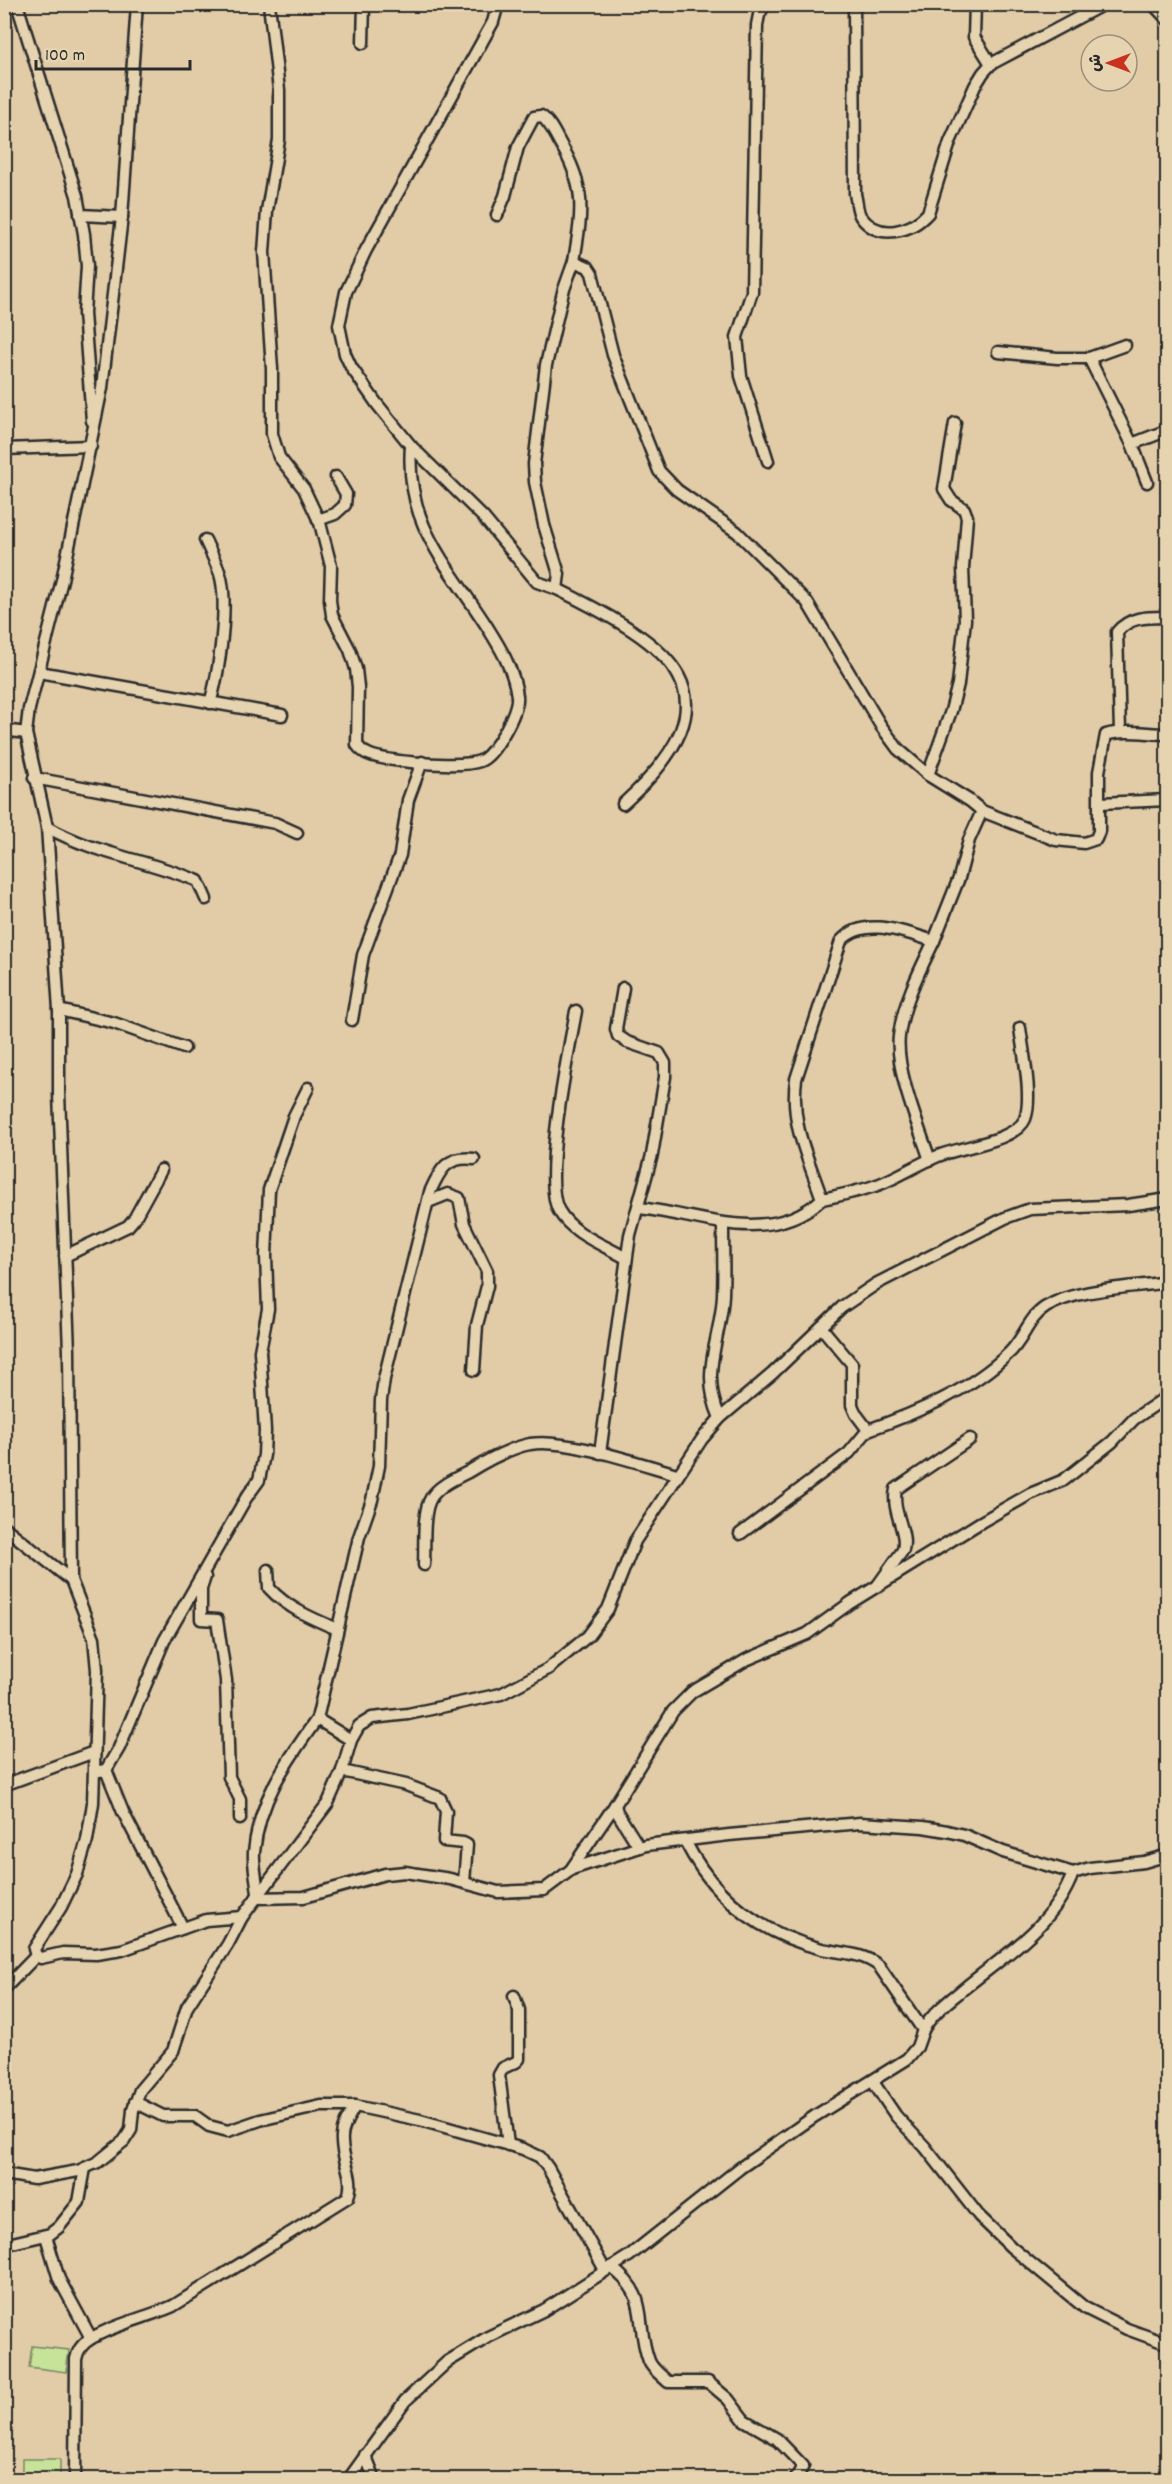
<svg xmlns="http://www.w3.org/2000/svg" width="1172" height="2484" viewBox="0 0 1172 2484" font-family="Dekko,'Playpen Sans Arabic',sans-serif">
  <style>
    .green { fill: #c7e299; stroke: #798662; stroke-width: 1.5 }
    .lines { fill: none; stroke-linecap: round; stroke-linejoin: round }
    .street-casing { stroke: #2b2b2b; stroke-width: 15 }
    .street { stroke: #e6d4b1; stroke-width: 10 }
  </style>
  <rect width="100%" height="100%" fill="#e2cca8"/>
  <filter id="ink" filterUnits="userSpaceOnUse"><feTurbulence type="fractalNoise" baseFrequency=".0167" numOctaves="2"/><feDisplacementMap in="SourceGraphic" scale="12" xChannelSelector="R" yChannelSelector="G"/><feConvolveMatrix kernelMatrix="1 2 1 2 8 2 1 2 1" color-interpolation-filters="sRGB"/></filter>
  <g filter="url(#ink)">
    <!-- green -->
    <g class="green">
      <polygon points="32,2346 69,2350 66,2372 29,2367"/>
      <rect x="22" y="2459" width="38" height="20"/>
    </g>
    <g class="lines">
      <defs>
        <g id="street">
          <polyline points="17,4 77,196 84,234 87,266 84,313 92,421"/>
          <path d="M269,4l10,86v50l-12,71 -3,41 8,117v65l7,23 25,32 16,34 11,43 -1,34 2,15 18,35 6,19 2,18 -1,58c3,4 6,7 11,9 18,8 93,14 112,7 14,-5 39,-50 37,-65 -3,-26 -17,-49 -31,-71 -39,-61 -81,-101 -75,-179"/>
          <path d="M498,4l-5,18 -127,228 -20,42 -7,33 6,29 6,13 26,37 34,42 72,71 54,65 20,7 2,-15 -15,-49 -9,-43 -1,-18 12,-99 17,-73 11,-31 14,6 4,6 21,82 46,116 18,19 60,42 70,70 74,124 17,23 30,26 42,26 12,10 74,29 28,3 12,-4 3,-8v-59l7,-37c19,-6 41,-1 62,-1"/>
          <polyline points="765,4 759,15 757,25 752,292 737,337 741,376 768,461"/>
          <path d="M854,4l1,190c2,7 2,18 6,23 18,24 50,15 67,-4l22,-71 25,-56 8,-13 8,-9 113,-60"/>
          <polyline points="975,4 974,37 991,64"/>
          <polyline points="1153,4 1168,20"/>
          <polyline points="363,43 364,4"/>
          <polyline points="80,215 122,217"/>
          <path d="M497,215l8,-19 13,-49 16,-30 7,-1c9,6 14,18 19,27 27,45 22,69 14,118"/>
          <polyline points="998,352 1057,358 1089,358 1132,444 1147,482"/>
          <polyline points="1089,358 1125,345"/>
          <polyline points="1132,444 1168,430"/>
          <polyline points="4,449 91,446"/>
          <polyline points="318,520 335,514 345,505 346,494 336,477"/>
          <path d="M205,540c5,11 11,22 15,34 9,29 -1,100 -10,129"/>
          <path d="M557,589c113,56 189,104 66,215"/>
          <polyline points="39,672 282,715"/>
          <polyline points="4,730 26,733"/>
          <path d="M1120,731l-3,-99c13,-16 31,-15 51,-15"/>
          <polyline points="928,775 951,711 958,684 965,620 963,568 967,517 964,509 951,500 944,489 955,423"/>
          <polyline points="34,778 275,823 297,833"/>
          <polyline points="1100,803 1168,800"/>
          <path d="M47,827c47,27 101,33 151,54l8,18"/>
          <polyline points="934,941 959,878 969,840 982,811"/>
          <polyline points="59,1010 114,1023 184,1048"/>
          <path d="M576,1011c-7,39 -35,170 -17,200 13,23 45,34 67,47"/>
          <polyline points="352,1020 363,955 400,855 408,800 422,762"/>
          <path d="M822,1199c20,-4 39,-8 58,-15 20,-8 38,-20 58,-28 21,-9 78,-15 87,-37 8,-21 -2,-68 -5,-91"/>
          <polyline points="428,1202 448,1194 459,1198 464,1224 487,1271 487,1286 477,1325 474,1370"/>
          <path d="M639,1208c62,7 130,39 183,-9 -14,-42 -32,-74 -26,-120l45,-138c23,-26 65,-8 93,0 -14,29 -31,62 -35,95 -4,34 20,91 31,124"/>
          <polyline points="65,1256 128,1226 134,1219 161,1170"/>
          <path d="M821,1327l31,37v41l4,9 12,16c49,-17 103,-40 141,-77 15,-14 19,-35 37,-46 33,-19 84,-19 122,-25"/>
          <path d="M720,1418c-21,-47 1,-78 3,-123 1,-24 0,-47 0,-70"/>
          <polyline points="600,1453 630,1235 652,1155 665,1077 665,1063 659,1053 627,1042 618,1036 616,1029 623,988"/>
          <polyline points="4,1527 71,1580 94,1638 97,1670 93,1803 87,1840 77,1874 61,1907 34,1949 36,1956 41,1958 63,1953 96,1954 122,1950 206,1920 242,1917 328,1803 342,1771 351,1740 359,1726 372,1718 408,1714 501,1694 548,1669 588,1636 608,1609 635,1541 702,1439 720,1418 772,1374 842,1307 876,1284 1005,1218 1030,1209 1128,1205 1168,1199"/>
          <polyline points="740,1534 849,1453 868,1430"/>
          <path d="M424,1565c1,-17 -2,-53 7,-67 7,-12 25,-20 37,-26 18,-11 41,-24 62,-28 36,-6 111,20 147,30"/>
          <path d="M268,1570l1,18c18,20 44,31 68,41"/>
          <polyline points="205,1577 201,1589 201,1619 217,1620 226,1680 229,1777 240,1799 240,1819"/>
          <polyline points="71,1580 69,1351 59,1094 59,1010 47,827 26,733 29,709 62,580 102,388 122,217 137,4"/>
          <path d="M878,1585l25,-35c5,-19 -12,-38 -7,-61l74,-50"/>
          <path d="M351,1740l-34,-21 42,-182 13,-37 7,-34 2,-66 3,-21 46,-187c10,-23 17,-36 44,-33"/>
          <polyline points="106,1770 119,1748 164,1641 246,1498 259,1480 264,1455 265,1431 260,1351 268,1309 266,1256 269,1190 294,1116 308,1088"/>
          <polyline points="99,1771 106,1770 123,1812 183,1928"/>
          <polyline points="342,1771 406,1785 440,1798 446,1811 444,1841 463,1843 467,1845 464,1882"/>
          <polyline points="4,1785 94,1752"/>
          <polyline points="639,1847 617,1812 615,1805 673,1711 692,1692 746,1660 807,1634 850,1603 981,1522 1030,1494 1064,1480 1112,1442 1134,1419 1168,1396"/>
          <polyline points="572,1868 615,1805"/>
          <path d="M258,1894c-1,-13 -5,-28 -4,-42 5,-53 33,-91 63,-133"/>
          <polyline points="256,1898 304,1897 385,1874 405,1872 450,1879 498,1892 544,1890 572,1869 646,1845 729,1835 860,1823 923,1827 947,1831 964,1835 1003,1852 1073,1873 1090,1868 1144,1862 1168,1855"/>
          <polyline points="4,1989 36,1956"/>
          <path d="M923,2030c9,-16 23,-27 38,-39 41,-34 93,-65 112,-118"/>
          <polyline points="873,2082 896,2116 925,2147 979,2216 1011,2247 1085,2308 1127,2329 1168,2344"/>
          <polyline points="135,2102 163,2116 195,2116 209,2126 228,2131 260,2120 321,2106 355,2106 420,2120 523,2149 540,2157 548,2168 605,2270"/>
          <polyline points="508,2145 499,2075 503,2068 516,2062 519,2059 519,2010 514,1996"/>
          <polyline points="4,2174 34,2179 78,2171 98,2162 124,2141 131,2130 133,2110 140,2090 173,2051 187,2007 228,1944 242,1917"/>
          <polyline points="46,2236 59,2279 91,2338"/>
          <polyline points="4,2245 50,2234 59,2227 79,2202 85,2168"/>
          <path d="M611,2267c41,31 23,54 38,94 3,8 13,15 19,21h40l20,17 16,21 33,19 26,27 -8,14"/>
          <polyline points="365,2455 375,2480"/>
          <path d="M75,2480l1,-121c1,-4 3,-10 6,-13 12,-16 70,-30 91,-40l175,-109c8,-20 -8,-39 -6,-60 0,-11 8,-22 13,-31"/>
          <path d="M348,2480l57,-79 42,-39 41,-25 56,-27 85,-54 111,-88 75,-52 92,-57 10,-12 6,-17 -44,-64c-16,-13 -37,-13 -57,-17 -61,-15 -108,-51 -137,-108"/>
        </g>
      </defs>
      <!-- street casing -->
      <use href="#street" class="street-casing"/>
      <!-- street -->
      <use href="#street" class="street"/>
    </g>
  </g>
  <!-- margin -->
  <rect width="1172" height="2484" fill="none" stroke="#e6d4b1" stroke-width="24"/>
  <rect x="12" y="12" width="1148" height="2460" fill="none" stroke="#2b2b2b" stroke-width="2" filter="url(#ink)"/>
  <!-- north arrow -->
  <g transform="translate(1109 63) rotate(270)"><circle r="28" fill="#e6d4b1" stroke="#9b907b" stroke-width="1.5"/>
  <path d="M0-4.5L10 22L0 15L-10 22Z" fill="#c8321e"/>
  <text y="-9" font-size="16" font-weight="bold" text-anchor="middle" fill="#2b2b2b">ش</text>
  </g>
  <!-- scale -->
  <path d="M36 60v9h154v-9" fill="none" stroke="#2b2b2b" stroke-width="3"/>
  <text x="45" y="60" font-size="18" fill="#2b2b2b" stroke="#e6d4b1" stroke-width="4.5" paint-order="stroke">100 m</text>
</svg>
